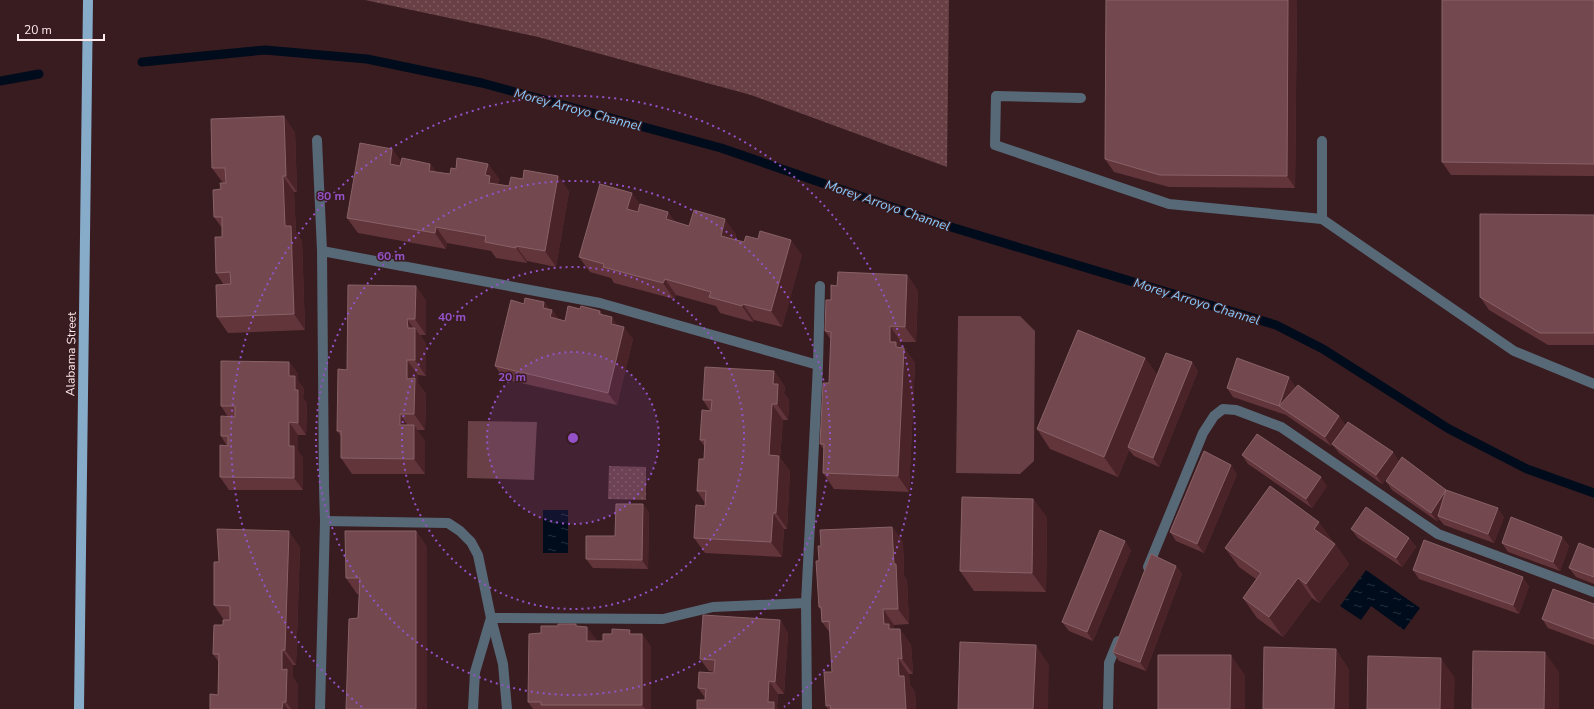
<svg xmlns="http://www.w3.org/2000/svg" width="1594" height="709" viewBox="0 0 1594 709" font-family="'Nunito Sans',sans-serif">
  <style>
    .green { fill: url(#green-dots) }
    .pitch { fill: #684045 }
    .water { fill: url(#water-ripples) }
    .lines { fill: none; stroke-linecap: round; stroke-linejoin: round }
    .stream { stroke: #000c1b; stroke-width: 9 }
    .minor { stroke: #576977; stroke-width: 10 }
    .major { stroke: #87acca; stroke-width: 10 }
    .wall { fill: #62353b }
    .shaded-wall { fill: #4a2328 }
    .building { fill: #73484e; stroke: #886267 }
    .ring { fill: none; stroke: #9552c8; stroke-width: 2; stroke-dasharray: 2 4 }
    .labels { text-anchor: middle; stroke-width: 3; stroke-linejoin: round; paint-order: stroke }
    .street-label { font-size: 12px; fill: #feeaec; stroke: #381c20 }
    .water-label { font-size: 13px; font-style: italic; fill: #87c9fd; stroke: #381c20 }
    .centre { fill: #9552c8; stroke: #381c20; stroke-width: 2 }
    .ring-label { font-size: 12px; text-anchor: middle; font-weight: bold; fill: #9552c8; stroke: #381c20; stroke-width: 3; stroke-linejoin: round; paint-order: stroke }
  </style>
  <defs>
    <pattern id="green-dots" width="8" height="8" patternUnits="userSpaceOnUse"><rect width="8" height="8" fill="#684045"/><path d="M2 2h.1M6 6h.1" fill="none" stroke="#7f5c60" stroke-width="1.8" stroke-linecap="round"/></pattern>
    <pattern id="water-ripples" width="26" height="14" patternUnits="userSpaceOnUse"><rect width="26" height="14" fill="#000c1b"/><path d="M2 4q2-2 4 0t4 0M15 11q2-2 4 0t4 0" fill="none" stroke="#26303c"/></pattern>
  </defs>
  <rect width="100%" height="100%" fill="#381c20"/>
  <!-- green -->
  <g class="green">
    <polygon points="365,0 949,0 947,167 751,95 538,37"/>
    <polygon points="609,466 646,467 646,500 608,499"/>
  </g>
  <!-- pitch -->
  <g class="pitch">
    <polygon points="958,316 1020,316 1035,331 1034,461 1020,474 956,473"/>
    <polygon points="468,421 537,422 534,480 467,478"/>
  </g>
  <!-- water -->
  <g class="water">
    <rect x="543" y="510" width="25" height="43"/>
    <polygon points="1366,570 1420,608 1404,630 1371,606 1361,620 1340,606"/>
  </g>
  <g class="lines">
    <!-- stream -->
    <g class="stream">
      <polyline points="142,62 265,50 367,59 482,83 721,148 941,224 1276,325 1323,349 1449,429 1527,469 1594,493"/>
      <polyline points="0,81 39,74"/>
    </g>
    <!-- minor -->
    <g class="minor">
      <polyline points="1081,98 996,96 995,145 1169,204 1322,219"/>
      <polyline points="317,140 322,251 324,488 325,521 320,709"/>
      <polyline points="1322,141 1322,219 1514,351 1594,384"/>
      <polyline points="322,251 600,303 818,365"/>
      <polyline points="325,521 448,523 460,531 471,542 478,555 491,618 503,664 507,709"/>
      <polyline points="1148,567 1203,433 1214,416 1223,409 1236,410 1281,427 1438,534 1594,592"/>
      <polyline points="491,618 663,619 713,607 806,603"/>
      <polyline points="473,709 475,672 491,618"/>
      <polyline points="807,709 806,603 818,365 820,286"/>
      <polyline points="1108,709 1109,663 1118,641"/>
    </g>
    <!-- major -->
    <polyline class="major" points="79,709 88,0"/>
  </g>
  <!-- wall -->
  <g class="wall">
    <polygon points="1106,0 1297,0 1295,188 1169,187 1114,172 1105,159"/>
    <polygon points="1594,0 1594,176 1451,175 1442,162"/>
    <polygon points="295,132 297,192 294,192 296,232 302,241 305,330 228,333 217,317 224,285 216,273 222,237 222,228 214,217 223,183 212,168"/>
    <polygon points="392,149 401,162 430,164 436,172 450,174 456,169 488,164 499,179 498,184 509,186 523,179 558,176 569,192 556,267 527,261 527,263 496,258 491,251 447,243 446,249 358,233 347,218"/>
    <polygon points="640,204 668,212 675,222 689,226 736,234 735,240 802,255 782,327 754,320 753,322 720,313 716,306 676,295 674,299 614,283 611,278 590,272 579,257"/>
    <polygon points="1594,215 1594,345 1548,345 1489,310 1480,297"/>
    <polygon points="907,275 918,291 916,342 901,342 901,347 904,348 915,363 909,492 834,489 823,473 824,450 820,444 829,383 831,340 825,331 831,300 837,286"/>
    <polygon points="416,286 426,301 426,335 420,335 426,344 426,376 418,375 418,383 426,394 425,430 417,430 425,441 425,474 352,474 341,458 341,436 337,431 347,370"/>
    <polygon points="544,302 549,309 552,310 558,319 565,321 580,309 600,311 603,315 618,325 633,339 617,405 504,379 495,366 524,304"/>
    <polygon points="1145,358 1157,375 1192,362 1198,371 1159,467 1134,456 1129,450 1118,477 1050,449 1037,429"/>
    <polygon points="289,362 298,374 298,381 304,389 303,398 307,403 306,435 298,435 298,451 303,458 303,490 229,490 220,477 227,446 221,436 228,417 221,406"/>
    <polygon points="774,371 785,387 784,393 789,400 788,420 783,420 780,458 790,471 787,529 784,529 782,557 705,553 694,538 705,506 705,503 697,491 704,459 705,447 700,440 710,411 703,400"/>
    <polygon points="1295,386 1294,390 1339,416 1345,425 1331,446 1286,415 1233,397 1227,388"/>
    <polygon points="1332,444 1399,461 1382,484 1339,453"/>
    <polygon points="1242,455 1327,486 1312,508 1248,464"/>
    <polygon points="1237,474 1204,553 1176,541 1170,532"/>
    <polygon points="1386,481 1446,490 1504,517 1494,543 1444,525 1439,519 1437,521 1392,490"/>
    <polygon points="1033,499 1047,518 1046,592 974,591 960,571"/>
    <polygon points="649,512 648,569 593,568 586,559 615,536"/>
    <polygon points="892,527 903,542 904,576 907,580 909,624 894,625 894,629 911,644 913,674 909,674 910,685 915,692 916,709 828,709 826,706 832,672 830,633 822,622 821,610 819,607 819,561 821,546"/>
    <polygon points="1351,529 1409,538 1416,547 1402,567 1358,538"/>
    <polygon points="416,531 427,547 358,618 359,594 357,594 346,578"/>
    <polygon points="1562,537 1569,546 1560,571 1508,552 1502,543"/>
    <polygon points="1333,541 1332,543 1335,544 1349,564 1319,603 1312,598 1283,637 1257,618 1243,598 1256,579 1239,567 1225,548"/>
    <polygon points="300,547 296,665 293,665 293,677 298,685 298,709 210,709 218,695 218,661 213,654 223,625 224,620 214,605 219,562"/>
    <polygon points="1594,549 1594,584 1576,577 1569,568"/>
    <polygon points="1131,550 1093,641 1069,631 1062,622"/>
    <polygon points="1176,566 1182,574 1146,671 1119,661 1113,652"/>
    <polygon points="1413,570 1529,586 1519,614 1419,579"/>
    <polygon points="1594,604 1594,645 1548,628 1542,619"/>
    <polygon points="780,620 788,633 784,694 778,694 777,706 705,700 706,699 698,688 714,673 714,672 709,671 700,659"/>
    <polygon points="578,626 596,639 596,641 603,641 633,634 642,634 651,647 651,709 533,709 528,702 541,633"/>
  </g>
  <!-- shaded-wall -->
  <g class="shaded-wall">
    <polygon points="1288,0 1297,0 1295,188 1287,176"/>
    <polygon points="284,116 295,132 297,192 286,176"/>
    <polygon points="392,149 403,165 401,179 390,164"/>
    <polygon points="430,164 441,179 429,171"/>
    <polygon points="488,164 499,179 497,186 489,183 485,175"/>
    <polygon points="283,176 294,192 296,232 302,241 305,330 294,314 285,226"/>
    <polygon points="558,176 569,192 556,267 545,251"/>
    <polygon points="632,193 643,208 638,224 627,209"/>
    <polygon points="668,212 679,227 666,219"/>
    <polygon points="725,219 736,234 732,251 721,236"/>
    <polygon points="436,227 447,243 446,249 435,233"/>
    <polygon points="791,240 802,255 782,327 771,311"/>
    <polygon points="516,246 527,261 527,263 516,248"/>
    <polygon points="907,275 918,291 916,342 905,327"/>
    <polygon points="665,279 676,295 674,299 663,283"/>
    <polygon points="416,286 426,301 426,335 415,319"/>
    <polygon points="544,302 551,312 552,310 561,322 558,330 543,308"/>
    <polygon points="743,304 754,320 753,322 742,306"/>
    <polygon points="612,317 621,330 611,324"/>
    <polygon points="407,319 415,330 415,328 426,344 426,376 415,360 408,328"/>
    <polygon points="890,326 901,342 901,349 904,348 915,363 909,492 898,476 890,342"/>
    <polygon points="624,327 633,339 617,405 608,393"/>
    <polygon points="1145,358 1159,378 1128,447 1129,450 1118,477 1104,457"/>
    <polygon points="407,360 418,375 418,383 426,394 425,430 414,414 407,379"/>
    <polygon points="289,362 298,374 298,381 304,389 303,398 307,403 306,435 298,423 289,376"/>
    <polygon points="1192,362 1198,371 1159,467 1153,458"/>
    <polygon points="774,371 785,387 784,393 789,400 788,420 777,404 773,384"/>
    <polygon points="1289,377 1295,386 1287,411 1279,406"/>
    <polygon points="772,404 783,420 780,458 790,471 787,529 776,513 769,455"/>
    <polygon points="400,414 411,430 400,425"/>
    <polygon points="1339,416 1345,425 1331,446 1325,437"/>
    <polygon points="289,422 298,435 298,451 303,458 303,490 294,478 289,446"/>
    <polygon points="414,425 425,441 425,474 414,459"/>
    <polygon points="1393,452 1399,461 1382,484 1376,475"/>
    <polygon points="1231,465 1237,474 1204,553 1197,544"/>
    <polygon points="1321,477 1327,486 1312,508 1306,499"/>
    <polygon points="1446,490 1438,516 1439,519 1437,521 1431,513"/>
    <polygon points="1033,499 1047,518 1046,592 1032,573"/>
    <polygon points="643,504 649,512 648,569 642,560"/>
    <polygon points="1498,508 1504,517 1494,543 1488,534"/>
    <polygon points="773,513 784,529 782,557 771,542"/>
    <polygon points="1319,522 1333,541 1327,549 1314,529"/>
    <polygon points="892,527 903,542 904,576 907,580 909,624 898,609 894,564"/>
    <polygon points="289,531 300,547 296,665 285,650"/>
    <polygon points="416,531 427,547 427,709 416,709"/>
    <polygon points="1562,537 1569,546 1560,571 1553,562"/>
    <polygon points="1409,538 1416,547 1402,567 1396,558"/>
    <polygon points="1125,541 1131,550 1093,641 1087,632"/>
    <polygon points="1335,544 1349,564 1319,603 1306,584"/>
    <polygon points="1176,566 1182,574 1146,671 1140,662"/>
    <polygon points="1523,577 1529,586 1519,614 1513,605"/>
    <polygon points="1298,578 1312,598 1283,637 1269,617"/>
    <polygon points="883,609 894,625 894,631 900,639 884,624"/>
    <polygon points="780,620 788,633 784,694 775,682"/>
    <polygon points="587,627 596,639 595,653 587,641"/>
    <polygon points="900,629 911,644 913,674 902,659"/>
    <polygon points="630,630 638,642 629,634"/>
    <polygon points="642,634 651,647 651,709 645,709 642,705"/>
    <polygon points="1036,645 1049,665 1048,709 1033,709"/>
    <polygon points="1336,649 1349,669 1349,709 1334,709"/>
    <polygon points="282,650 293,665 293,677 298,685 298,709 291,709 286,702 282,670"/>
    <polygon points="1545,652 1559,672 1559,709 1544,709"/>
    <polygon points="1231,655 1245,675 1245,709 1230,709"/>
    <polygon points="898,658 909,674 910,685 915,692 916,709 906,709 899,676"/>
    <polygon points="1441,658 1455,678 1454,709 1440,709"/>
    <polygon points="769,681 778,694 777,706 779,709 773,709 768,702"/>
    <polygon points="283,702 288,709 282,709"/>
  </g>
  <!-- building -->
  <g class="building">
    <polygon points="1106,0 1288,0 1287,176 1160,175 1105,159"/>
    <polygon points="1442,0 1594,0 1594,164 1442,162"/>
    <polygon points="284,116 286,176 283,176 285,226 291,226 294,314 217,317 216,285 231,284 230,272 216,273 215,237 222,237 222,217 214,217 213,190 221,189 220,183 226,183 225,168 212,168 211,119"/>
    <polygon points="360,143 392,149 390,164 400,166 402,158 430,164 429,171 450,174 451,168 456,169 457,158 488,164 485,175 490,176 489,183 509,186 511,177 523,179 524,170 558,176 545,251 516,246 516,248 485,242 486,236 436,227 435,233 347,218"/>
    <polygon points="600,184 632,193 627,209 638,212 640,204 668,212 666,219 689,226 694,210 725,219 721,236 744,242 746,236 758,239 760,231 791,240 771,311 743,304 742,306 709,297 711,292 665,279 663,283 603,267 604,264 579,257"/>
    <polygon points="1480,214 1594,215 1594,333 1540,333 1480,297"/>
    <polygon points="838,272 907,275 905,327 890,326 890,342 896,342 896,347 904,348 898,476 823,473 824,444 820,444 823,383 829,383 831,332 825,331 826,300 831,300 831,285 837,286"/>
    <polygon points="348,285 416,286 415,319 407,319 408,328 415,328 415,360 407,360 407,379 415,378 414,414 400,414 400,425 414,425 414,459 341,458 341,431 337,431 338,369 347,370"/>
    <polygon points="525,298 544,302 543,308 552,310 550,317 565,321 568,306 580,309 581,306 600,311 599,314 612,317 611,324 624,327 608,393 495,366 511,300 524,304"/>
    <polygon points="1078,330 1145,358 1104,457 1037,429"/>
    <polygon points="1166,353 1192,362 1153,458 1128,447"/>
    <polygon points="1237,358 1289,377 1279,406 1227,388"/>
    <polygon points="221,361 289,362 289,376 295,376 295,390 298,390 298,423 289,422 289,446 294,446 294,478 220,477 220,445 228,446 228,436 221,436 221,416 235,417 235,406 221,406"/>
    <polygon points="705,367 774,371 773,384 778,384 777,404 772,404 769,455 779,456 776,513 773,513 771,542 694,538 696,505 705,506 706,491 697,491 699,459 704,459 705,440 700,440 702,410 711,411 712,400 703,400"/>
    <polygon points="1298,385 1339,416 1325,437 1279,406"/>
    <polygon points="1348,422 1393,452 1376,475 1332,444"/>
    <polygon points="1257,434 1321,477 1306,499 1242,455"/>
    <polygon points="1204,451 1231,465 1197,544 1170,532"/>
    <polygon points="1402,457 1446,490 1498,508 1488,534 1438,516 1446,490 1431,513 1386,481"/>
    <polygon points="1270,486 1319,522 1314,529 1335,544 1306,584 1298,578 1269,617 1243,598 1261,573 1225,548"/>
    <polygon points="962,497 1033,499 1032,573 960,571"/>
    <polygon points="616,504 643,504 642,560 586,559 586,536 615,536"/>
    <polygon points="1366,507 1409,538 1396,558 1351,529"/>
    <polygon points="1511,517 1562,537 1553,562 1502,543"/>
    <polygon points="892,527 894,564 896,564 898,609 883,609 884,624 889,624 889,629 900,629 902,659 898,658 899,676 904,676 906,709 831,709 830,705 826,706 824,672 832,672 829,621 822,622 821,607 819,607 816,561 819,561 818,546 821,546 820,530"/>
    <polygon points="217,529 289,531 285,650 282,650 282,670 287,669 286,702 283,702 282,709 210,709 210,694 218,695 219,654 213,654 214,625 223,625 223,620 230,620 230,606 214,605 214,562 219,562"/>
    <polygon points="1100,530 1125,541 1087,632 1062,622"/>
    <polygon points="345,531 416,531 416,709 346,709 349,619 358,618 360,578 346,578"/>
    <polygon points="1424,540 1523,577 1513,605 1413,570"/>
    <polygon points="1579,543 1594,549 1594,577 1569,568"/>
    <polygon points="1151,554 1176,566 1140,662 1113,652"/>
    <polygon points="1553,589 1594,604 1594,639 1542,619"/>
    <polygon points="703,615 780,620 775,682 769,681 768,702 774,702 774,709 697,709 697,700 705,700 706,689 698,688 699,672 714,673 715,660 700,659"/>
    <polygon points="558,624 576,624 576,626 587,627 587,641 603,641 603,634 612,634 612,629 630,630 629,634 642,634 642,705 541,705 541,702 528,702 529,634 541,633 541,626 558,626"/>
    <polygon points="960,642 1036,645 1033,709 958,709"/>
    <polygon points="1264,647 1336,649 1334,709 1263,709"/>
    <polygon points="1473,651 1545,652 1544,709 1472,709"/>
    <polygon points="1158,655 1231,655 1230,709 1158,709"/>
    <polygon points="1368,656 1441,658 1440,709 1367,709"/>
  </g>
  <!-- distance rings -->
  <circle cx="573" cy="438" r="86" fill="#9552c8" fill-opacity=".12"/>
  <g class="ring">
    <circle cx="573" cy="438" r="86"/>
    <circle cx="573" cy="438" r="171"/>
    <circle cx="573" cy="438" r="257"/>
    <path d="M362 707A342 342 0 1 1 784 707"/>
  </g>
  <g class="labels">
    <!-- street labels -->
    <g class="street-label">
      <text transform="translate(71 354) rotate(-89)" y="4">Alabama Street</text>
    </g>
    <!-- water labels -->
    <g class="water-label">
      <text transform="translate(578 109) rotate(15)" y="5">Morey Arroyo Channel</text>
      <text transform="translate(888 205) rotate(19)" y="5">Morey Arroyo Channel</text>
      <text transform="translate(1197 301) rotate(17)" y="5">Morey Arroyo Channel</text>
    </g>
  </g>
  <circle cx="573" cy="438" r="6" class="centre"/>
  <g class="ring-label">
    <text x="331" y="200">80 m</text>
    <text x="391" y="260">60 m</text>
    <text x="452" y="321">40 m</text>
    <text x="512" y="381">20 m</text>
  </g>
  <!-- scale -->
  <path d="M18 34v6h86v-6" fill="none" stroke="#feeaec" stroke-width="2"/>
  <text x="24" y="34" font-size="12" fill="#feeaec" stroke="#381c20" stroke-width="3" paint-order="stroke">20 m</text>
</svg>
